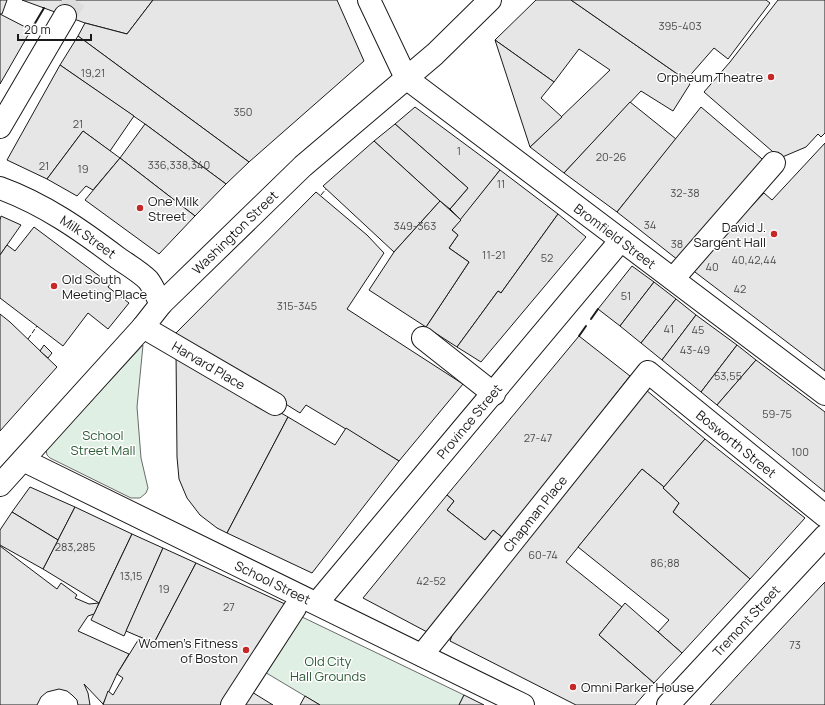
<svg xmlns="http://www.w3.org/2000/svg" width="825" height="705" viewBox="0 0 825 705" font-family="Manrope,sans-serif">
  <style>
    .green { fill: #e0efe3; stroke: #6a6a6a }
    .building { fill: #e6e6e6; stroke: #1a1a1a }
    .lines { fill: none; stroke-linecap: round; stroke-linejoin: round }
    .minor-tunnel { stroke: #ddd; stroke-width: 22; stroke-dasharray: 22 11; stroke-linecap: butt }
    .minor-casing { stroke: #1a1a1a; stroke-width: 24 }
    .major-casing { stroke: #1a1a1a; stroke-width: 24 }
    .minor { stroke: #fff; stroke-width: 22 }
    .major { stroke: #fff; stroke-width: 22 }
    .fence { stroke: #1a1a1a; stroke-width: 1; stroke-dasharray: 5 2; stroke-linecap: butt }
    .wall { stroke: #1a1a1a; stroke-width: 2 }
    .poi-dot { fill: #c62828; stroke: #fff; stroke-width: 1.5 }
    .labels { text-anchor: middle; stroke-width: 3; stroke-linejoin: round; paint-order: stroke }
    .number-label { font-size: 11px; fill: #4d4d4d }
    .poi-label { font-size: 13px; fill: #1a1a1a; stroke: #fff; text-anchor: end }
    .street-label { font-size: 13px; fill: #1a1a1a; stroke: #fff }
    .park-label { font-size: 13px; fill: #2b5a34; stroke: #fff }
  </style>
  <rect width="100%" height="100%" fill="#fff"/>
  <!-- green -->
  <g class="green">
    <polygon points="143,345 137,407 141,458 148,488 146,493 140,498 131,498 50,458 47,455 46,450"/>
    <polygon points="298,615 464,695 459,705 320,705 263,671"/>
  </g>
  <!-- building -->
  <g class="building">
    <polygon points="0,0 7,0 2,14 0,14"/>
    <polygon points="22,0 153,0 127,34 85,23"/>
    <polygon points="153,0 337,0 364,61 249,162 78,36 85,23 127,34"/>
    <polygon points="536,0 571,0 686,80 690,84 673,111 641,91 564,173 530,147 610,70 579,49 554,82 495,40"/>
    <polygon points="571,0 766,0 770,3 728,59 714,48 686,80"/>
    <polygon points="778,0 825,0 825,133 821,137 818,134 806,147 780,158 704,92 730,62"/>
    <polygon points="0,14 31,30 0,84"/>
    <polygon points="78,36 249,162 226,184 145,124 60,65"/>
    <polygon points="495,40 554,82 541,98 562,117 530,147"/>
    <polygon points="60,65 134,116 110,151 83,131 47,179 7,160"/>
    <polygon points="630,102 676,139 617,212 564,173"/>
    <polygon points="415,107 500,170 461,220 450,209 468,188 395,124"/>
    <polygon points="701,107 768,164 678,260 617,212"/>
    <polygon points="145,124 226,184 195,216 120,158"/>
    <polygon points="395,124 468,188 450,209 440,201 374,141"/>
    <polygon points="83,131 120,158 93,190 86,186 77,196 47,179"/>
    <polygon points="374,141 440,201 394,252 323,186"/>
    <polygon points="825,143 825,371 691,269 764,193 772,200"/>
    <polygon points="120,158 195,216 159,254 85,200"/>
    <polygon points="500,170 558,214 501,293 498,291 457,347 426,327 469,262 449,248 458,235 452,230"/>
    <polygon points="316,192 367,235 384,253 347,309 463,384 399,461 306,405 300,413 226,367 172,337"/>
    <polygon points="440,201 461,220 452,230 458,235 449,248 469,262 426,327 369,290 394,252"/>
    <polygon points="558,214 586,237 481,362 457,347 498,291 501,293"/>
    <polygon points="1,216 21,225 0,255 0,220"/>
    <polygon points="34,227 110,284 108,287 129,303 108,329 88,313 63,346 0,298 0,255 7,245 15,251"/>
    <polygon points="632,266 654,282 620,326 598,309"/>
    <polygon points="654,282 676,299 641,343 620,326"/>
    <polygon points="676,299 696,315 662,360 641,343"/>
    <polygon points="0,314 10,322 57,367 0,431"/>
    <polygon points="696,315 737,345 701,392 662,360"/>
    <polygon points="579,336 630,376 503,538 493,530 485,540 447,510 454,501 447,495"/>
    <polygon points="44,345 52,353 48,358 40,351"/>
    <polygon points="737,345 756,360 717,405 701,392"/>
    <polygon points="176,352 288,417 227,533 217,528 200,515 187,498 179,479 177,457"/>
    <polygon points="756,360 825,412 825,492 717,405"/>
    <polygon points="646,390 705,439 664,487 642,469 566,562 622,607 599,635 654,683 635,705 576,705 450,641 453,633"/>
    <polygon points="288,417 335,445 346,428 399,461 312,573 227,533"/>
    <polygon points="705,439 805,518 750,579 673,512 679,503 663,488"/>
    <polygon points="642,469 664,487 663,488 679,503 673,512 750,579 682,653 658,632 669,620 578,547"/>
    <polygon points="30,487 75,507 58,540 12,512"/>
    <polygon points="447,495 454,501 447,510 485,540 493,530 503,538 429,633 363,598"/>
    <polygon points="75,507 132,534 99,603 43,569"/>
    <polygon points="12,512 58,540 43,569 0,545 0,530"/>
    <polygon points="132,534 163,548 124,636 91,620"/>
    <polygon points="0,546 57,589 61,583 77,595 75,598 89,604 99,603 94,614 88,616 78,631 129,654 117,674 103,704 84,684 88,693 90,705 78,705 77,700 72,695 67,691 59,689 47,692 41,697 37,705 0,705"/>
    <polygon points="163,548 196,563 154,643 126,631"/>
    <polygon points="196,563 285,604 221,705 103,705 108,691 113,695 123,678 117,674 140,637 154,643"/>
    <polygon points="825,582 825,705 710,705 821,586"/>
    <polygon points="625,603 682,653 654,683 599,635"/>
    <polygon points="247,689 273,705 237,705"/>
    <polygon points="464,695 484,705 459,705"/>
    <polygon points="305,696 320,705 300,705"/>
  </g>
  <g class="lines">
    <!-- minor-tunnel -->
    <polyline class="minor-tunnel" points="65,16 75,0"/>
    <defs>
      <g id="minor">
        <polyline points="0,127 65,16"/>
        <polyline points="673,279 774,163"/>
        <path id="s1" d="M161,304l142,-138 132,-112 55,-54"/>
        <path id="s2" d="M143,327l132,77"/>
        <polyline points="423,338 494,394"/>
        <path id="s3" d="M317,603l304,-363 -215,-162 -37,-78"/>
        <path id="s4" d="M422,655l226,-283 177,144"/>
        <polyline points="232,705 295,608"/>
      </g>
      <g id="major">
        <path id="s5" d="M0,188c44,16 81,42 118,70 10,7 22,14 30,22 5,6 9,17 13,24l-18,23 -143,158"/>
        <polyline points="621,240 825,394"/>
        <path id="s6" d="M23,460l500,245"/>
        <path id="s7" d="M668,705l157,-169"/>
      </g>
    </defs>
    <!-- minor casing -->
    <use href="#minor" class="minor-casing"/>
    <!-- major casing -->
    <use href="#major" class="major-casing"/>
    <!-- minor -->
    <use href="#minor" class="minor"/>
    <!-- major -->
    <use href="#major" class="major"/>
    <!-- fence -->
    <g class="fence">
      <polyline points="321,195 326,189"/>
      <polyline points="28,339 37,326"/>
    </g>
    <!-- wall -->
    <g class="wall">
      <polyline points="31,30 44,8"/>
      <polyline points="591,319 598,309"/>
      <polyline points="579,336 586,326"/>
    </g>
  </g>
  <!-- markers -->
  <g class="poi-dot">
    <circle cx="771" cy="77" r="4"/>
    <circle cx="140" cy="208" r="4"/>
    <circle cx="774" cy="234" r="4"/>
    <circle cx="54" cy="286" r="4"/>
    <circle cx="246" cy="650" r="4"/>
    <circle cx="573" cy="687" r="4"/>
  </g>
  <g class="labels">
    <!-- number labels -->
    <g class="number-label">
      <text x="680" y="30">395-403</text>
      <text x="93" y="77">19,21</text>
      <text x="243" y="116">350</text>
      <text x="78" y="128">21</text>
      <text x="459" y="155">1</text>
      <text x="611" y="161">20-26</text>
      <text x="179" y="169">336,338,340</text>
      <text x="44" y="170">21</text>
      <text x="83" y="173">19</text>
      <text x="501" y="188">11</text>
      <text x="685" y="197">32-38</text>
      <text x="650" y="229">34</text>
      <text x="415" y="230">349-363</text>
      <text x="677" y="248">38</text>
      <text x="494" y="259">11-21</text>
      <text x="547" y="262">52</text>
      <text x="754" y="264">40,42,44</text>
      <text x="712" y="271">40</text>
      <text x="740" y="293">42</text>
      <text x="626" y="300">51</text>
      <text x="297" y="310">315-345</text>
      <text x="669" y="333">41</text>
      <text x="698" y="334">45</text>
      <text x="695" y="354">43-49</text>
      <text x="728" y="380">53,55</text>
      <text x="777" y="418">59-75</text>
      <text x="538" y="442">27-47</text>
      <text x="800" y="456">100</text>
      <text x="75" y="551">283,285</text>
      <text x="543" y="559">60-74</text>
      <text x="665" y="567">86;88</text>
      <text x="131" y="580">13,15</text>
      <text x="431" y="585">42-52</text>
      <text x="164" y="593">19</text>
      <text x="229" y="611">27</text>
      <text x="795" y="649">73</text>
    </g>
    <!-- poi labels -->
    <g class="poi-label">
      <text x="763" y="82">Orpheum Theatre</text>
      <text x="148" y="206" text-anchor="start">One Milk<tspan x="148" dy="15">Street</tspan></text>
      <text x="766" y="232">David J.<tspan x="766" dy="15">Sargent Hall</tspan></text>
      <text x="62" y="284" text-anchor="start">Old South<tspan x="62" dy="15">Meeting Place</tspan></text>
      <text x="238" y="648">Women's Fitness<tspan x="238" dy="15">of Boston</tspan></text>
      <text x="581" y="692" text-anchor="start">Omni Parker House</text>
    </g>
    <!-- street labels -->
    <g class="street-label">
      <text dy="5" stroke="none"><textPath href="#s1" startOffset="103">Washington Street</textPath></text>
      <text transform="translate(615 236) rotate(37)" y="5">Bromfield Street</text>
      <text dy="5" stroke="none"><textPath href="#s5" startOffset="101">Milk Street</textPath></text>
      <text dy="5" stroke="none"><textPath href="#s2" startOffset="76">Harvard Place</textPath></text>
      <text dy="5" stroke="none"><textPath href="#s3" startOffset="237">Province Street</textPath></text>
      <text dy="5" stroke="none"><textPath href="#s4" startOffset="476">Bosworth Street</textPath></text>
      <text dy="5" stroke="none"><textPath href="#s4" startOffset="181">Chapman Place</textPath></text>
      <text dy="5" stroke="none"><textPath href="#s6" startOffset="278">School Street</textPath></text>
      <text dy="5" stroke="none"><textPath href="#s7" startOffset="115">Tremont Street</textPath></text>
    </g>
    <!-- park labels -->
    <g class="park-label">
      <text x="103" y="440">School<tspan x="103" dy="15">Street Mall</tspan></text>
      <text x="328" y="666">Old City<tspan x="328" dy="15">Hall Grounds</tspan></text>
    </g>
  </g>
  <!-- scale -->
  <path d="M18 34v6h73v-6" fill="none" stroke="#1a1a1a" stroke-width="2"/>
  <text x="24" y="34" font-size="12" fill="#1a1a1a" stroke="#ffffff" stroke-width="3" paint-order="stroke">20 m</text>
</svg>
